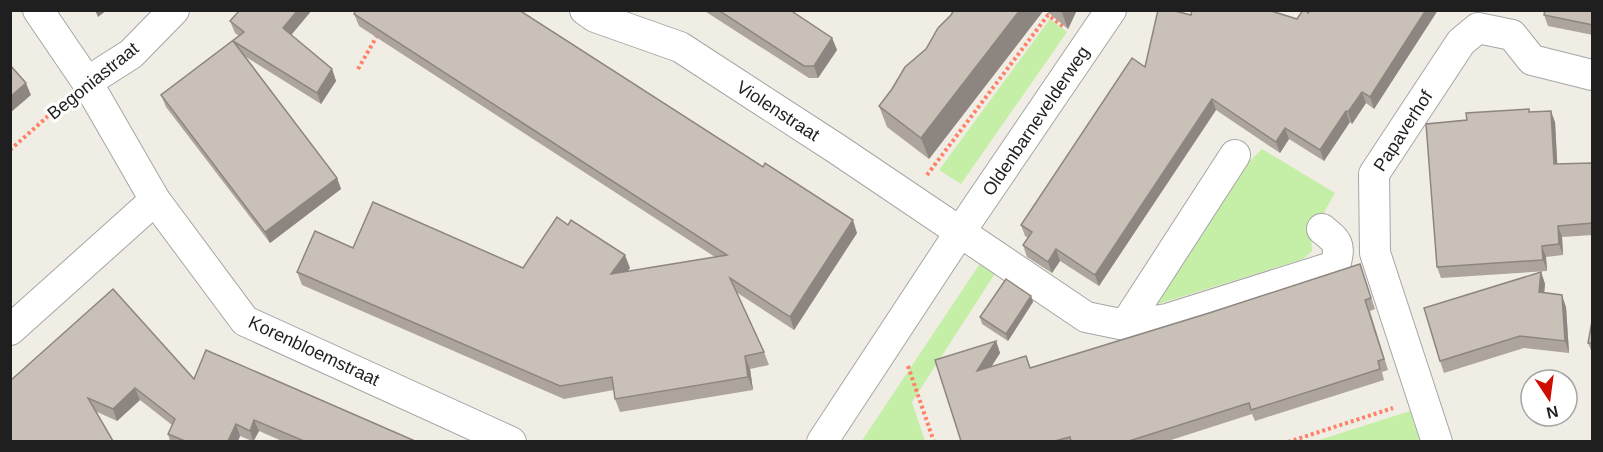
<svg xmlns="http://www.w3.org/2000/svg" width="1603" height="452" viewBox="0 0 1603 452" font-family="Arial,sans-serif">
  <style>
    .grass { fill: #c5eea7 }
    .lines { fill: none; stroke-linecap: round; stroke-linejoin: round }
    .minor-casing { stroke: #a6a6a6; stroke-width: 32 }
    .path { stroke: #ff8067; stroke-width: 4; stroke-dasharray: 3 3; stroke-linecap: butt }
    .minor { stroke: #fff; stroke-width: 30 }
    .wall { fill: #ada59d }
    .shaded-wall { fill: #8d8680 }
    .building { fill: #c9c0b7; stroke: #8d8680; stroke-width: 1.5 }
    .labels { text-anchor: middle; stroke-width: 6; stroke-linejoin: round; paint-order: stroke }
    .street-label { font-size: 18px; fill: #1f1f1f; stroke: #fff }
  </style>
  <rect width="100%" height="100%" fill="#f0ede4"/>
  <!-- grass -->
  <g class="grass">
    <polygon points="1050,19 1067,32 961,184 939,170"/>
    <polygon points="1262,149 1335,193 1311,235 1312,251 1303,259 1155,305 1248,163"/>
    <polygon points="981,262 996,272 912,402 925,441 861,442"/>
    <polygon points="1410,411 1420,441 1316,441"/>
  </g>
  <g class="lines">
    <defs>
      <g id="minor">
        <polyline points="38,10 87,82 155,200 245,321 511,442"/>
        <polyline points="585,10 595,17 680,47 837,149 1086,317 1125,325 1235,155"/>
        <polyline points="87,82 131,54 174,10"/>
        <path d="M1125,325l42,-6 168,-53c6,-22 3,-24 -13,-37"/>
        <polyline points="10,330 155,200"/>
        <polyline points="822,442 960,232 1111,10"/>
        <polyline points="1437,442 1375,253 1374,174 1461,42 1478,28 1512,35 1532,60 1592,75"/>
      </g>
    </defs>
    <!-- minor casing -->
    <use href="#minor" class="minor-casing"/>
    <!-- path -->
    <g class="path">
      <polyline points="358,69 377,36"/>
      <polyline points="10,150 64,102"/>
      <polyline points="927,175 1048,15 1064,27"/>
      <polyline points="908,366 934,442"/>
      <polyline points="1288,442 1393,408"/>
    </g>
    <!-- minor -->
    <use href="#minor" class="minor"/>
  </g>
  <!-- wall -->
  <g class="wall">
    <polygon points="240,10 312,10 291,35 332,69 336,81 321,104 246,57 337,178 341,189 270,243 166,107 161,95 239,36 235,33 230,21"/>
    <polygon points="703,10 790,10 832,38 837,50 818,78 809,78"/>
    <polygon points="954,10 1044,10 929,159 887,127 879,106 926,49"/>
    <polygon points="1045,10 1077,10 1068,29"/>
    <polygon points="1310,10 1438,10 1374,109 1366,103 1352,124 1350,122 1324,161 1289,139 1280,153 1216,110 1099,286 1060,261 1052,273 1027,257 1023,245 1028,238 1025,236 1021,225 1145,67 1297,19 1308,13"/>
    <polygon points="1593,10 1593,35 1548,26 1544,15"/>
    <polygon points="354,14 857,233 794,330 736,292 764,352 769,365 750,369 753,390 620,412 615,399 614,390 564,399 302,285 297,272 353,248 523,268 630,268 627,272 715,257 359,26"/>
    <polygon points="1529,109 1530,112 1555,122 1557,164 1593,163 1593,235 1562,237 1563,255 1546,257 1547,271 1441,278 1437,267 1467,120"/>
    <polygon points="1360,264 1375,309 1370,311 1388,370 1382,372 1384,380 1255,421 1252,414 1168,441 961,441 996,341 1000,353 991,367 1031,368 1209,313"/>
    <polygon points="1541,272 1545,284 1544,293 1566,307 1569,353 1524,348 1444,373 1440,361"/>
    <polygon points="1031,296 1033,302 1008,341 982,324 980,317"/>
    <polygon points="1593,316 1593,355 1588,343"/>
    <polygon points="194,379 415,441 282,441 259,431 254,441 252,441 240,436 238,441 170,441 168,434 172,425 140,400 117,421 95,411 10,381"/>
  </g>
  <!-- shaded-wall -->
  <g class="shaded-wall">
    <polygon points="95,10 107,10 98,17"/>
    <polygon points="298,10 312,10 287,40 283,28"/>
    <polygon points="1020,10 1044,10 929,159 921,138"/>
    <polygon points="1061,10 1077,10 1068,29"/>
    <polygon points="1426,10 1438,10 1374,109 1370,97"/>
    <polygon points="832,38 837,50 818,78 814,66"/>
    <polygon points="332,69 336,81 321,104 317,93"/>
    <polygon points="26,83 31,95 10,113 10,97"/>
    <polygon points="1362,92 1366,103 1352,124 1348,112"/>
    <polygon points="1212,99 1216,110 1099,286 1095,275"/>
    <polygon points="1346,111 1350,122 1324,161 1320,150"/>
    <polygon points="1551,111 1555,122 1558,176 1554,164"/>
    <polygon points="1285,128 1289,139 1280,153 1276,142"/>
    <polygon points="337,178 341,189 270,243 265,232"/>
    <polygon points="853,220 857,233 794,330 790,317"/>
    <polygon points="1558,226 1562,237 1563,255 1559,244"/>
    <polygon points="1542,246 1546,257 1547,271 1543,260"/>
    <polygon points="1056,249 1060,261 1052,273 1048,262"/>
    <polygon points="625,255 630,268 616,287 611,274"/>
    <polygon points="1541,272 1545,284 1543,304 1539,292"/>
    <polygon points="1562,295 1566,307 1569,353 1565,341"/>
    <polygon points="1031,296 1033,302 1008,341 1006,334"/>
    <polygon points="996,341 1000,353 981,383 977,371"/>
    <polygon points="745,356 750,369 753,390 748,377"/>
    <polygon points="135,388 140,400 117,421 113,409"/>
    <polygon points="254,420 259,431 253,441 250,431"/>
    <polygon points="236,424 240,436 238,441 228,441"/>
  </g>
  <!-- building -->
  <g class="building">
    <polygon points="240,10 298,10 283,28 332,69 317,93 233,41 337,178 265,232 161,95 244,32 230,21"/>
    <polygon points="356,10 519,10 763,167 765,163 853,220 790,317 730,278 764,352 745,356 748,377 615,399 612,377 560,386 297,272 315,231 353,248 373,202 523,268 557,217 568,225 571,220 625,255 611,274 727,255 354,14"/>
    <polygon points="718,10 790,10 832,38 814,66 804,66"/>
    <polygon points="954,10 1020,10 921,138 879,106 892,89 905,67 926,49 938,28 951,15"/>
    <polygon points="1158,10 1171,10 1191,15 1192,10 1268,10 1297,19 1303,10 1305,10 1308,13 1310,10 1426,10 1370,97 1362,92 1348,112 1346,111 1320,150 1285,128 1276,142 1212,99 1095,275 1056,249 1048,262 1023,245 1032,232 1021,225 1132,58 1145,67"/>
    <polygon points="1545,10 1593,10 1593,25 1544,15"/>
    <polygon points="10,65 26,83 10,97"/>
    <polygon points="1529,109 1529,112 1551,111 1554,164 1593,163 1593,223 1558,226 1559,244 1542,246 1543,260 1437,267 1426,124 1467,120 1466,113"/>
    <polygon points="1360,264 1371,298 1365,300 1384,359 1378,361 1380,369 1251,410 1249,403 1129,441 1071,441 1070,437 1055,441 961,441 935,360 996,341 977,371 1026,356 1030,368 1209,313"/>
    <polygon points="1541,272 1539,292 1562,295 1565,341 1520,336 1440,361 1424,308"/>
    <polygon points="1006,279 1031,296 1006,334 980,317"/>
    <polygon points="113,289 194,379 206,350 415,441 304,441 254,420 250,431 236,424 228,441 185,441 168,434 175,419 135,388 113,409 88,398 113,441 10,441 10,381"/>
    <polygon points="1593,316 1593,343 1588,343"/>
  </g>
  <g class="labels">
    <!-- street labels -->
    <g class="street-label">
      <text transform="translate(93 81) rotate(-39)" y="6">Begoniastraat</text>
      <text transform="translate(778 111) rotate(33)" y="6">Violenstraat</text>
      <text transform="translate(1036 121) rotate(-56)" y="6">Oldenbarnevelderweg</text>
      <text transform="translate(1403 131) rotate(-57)" y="6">Papaverhof</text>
      <text transform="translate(314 351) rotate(25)" y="6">Korenbloemstraat</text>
    </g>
  </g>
  <!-- border -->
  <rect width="1603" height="452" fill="none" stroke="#1f1f1f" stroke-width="24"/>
  <!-- north arrow -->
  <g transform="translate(1549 398) rotate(167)"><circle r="28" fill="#ffffff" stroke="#a5a5a5" stroke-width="1.5"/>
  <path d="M0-4.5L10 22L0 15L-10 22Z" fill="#ce0d00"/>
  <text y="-9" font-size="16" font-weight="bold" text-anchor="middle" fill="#1f1f1f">N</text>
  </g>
</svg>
